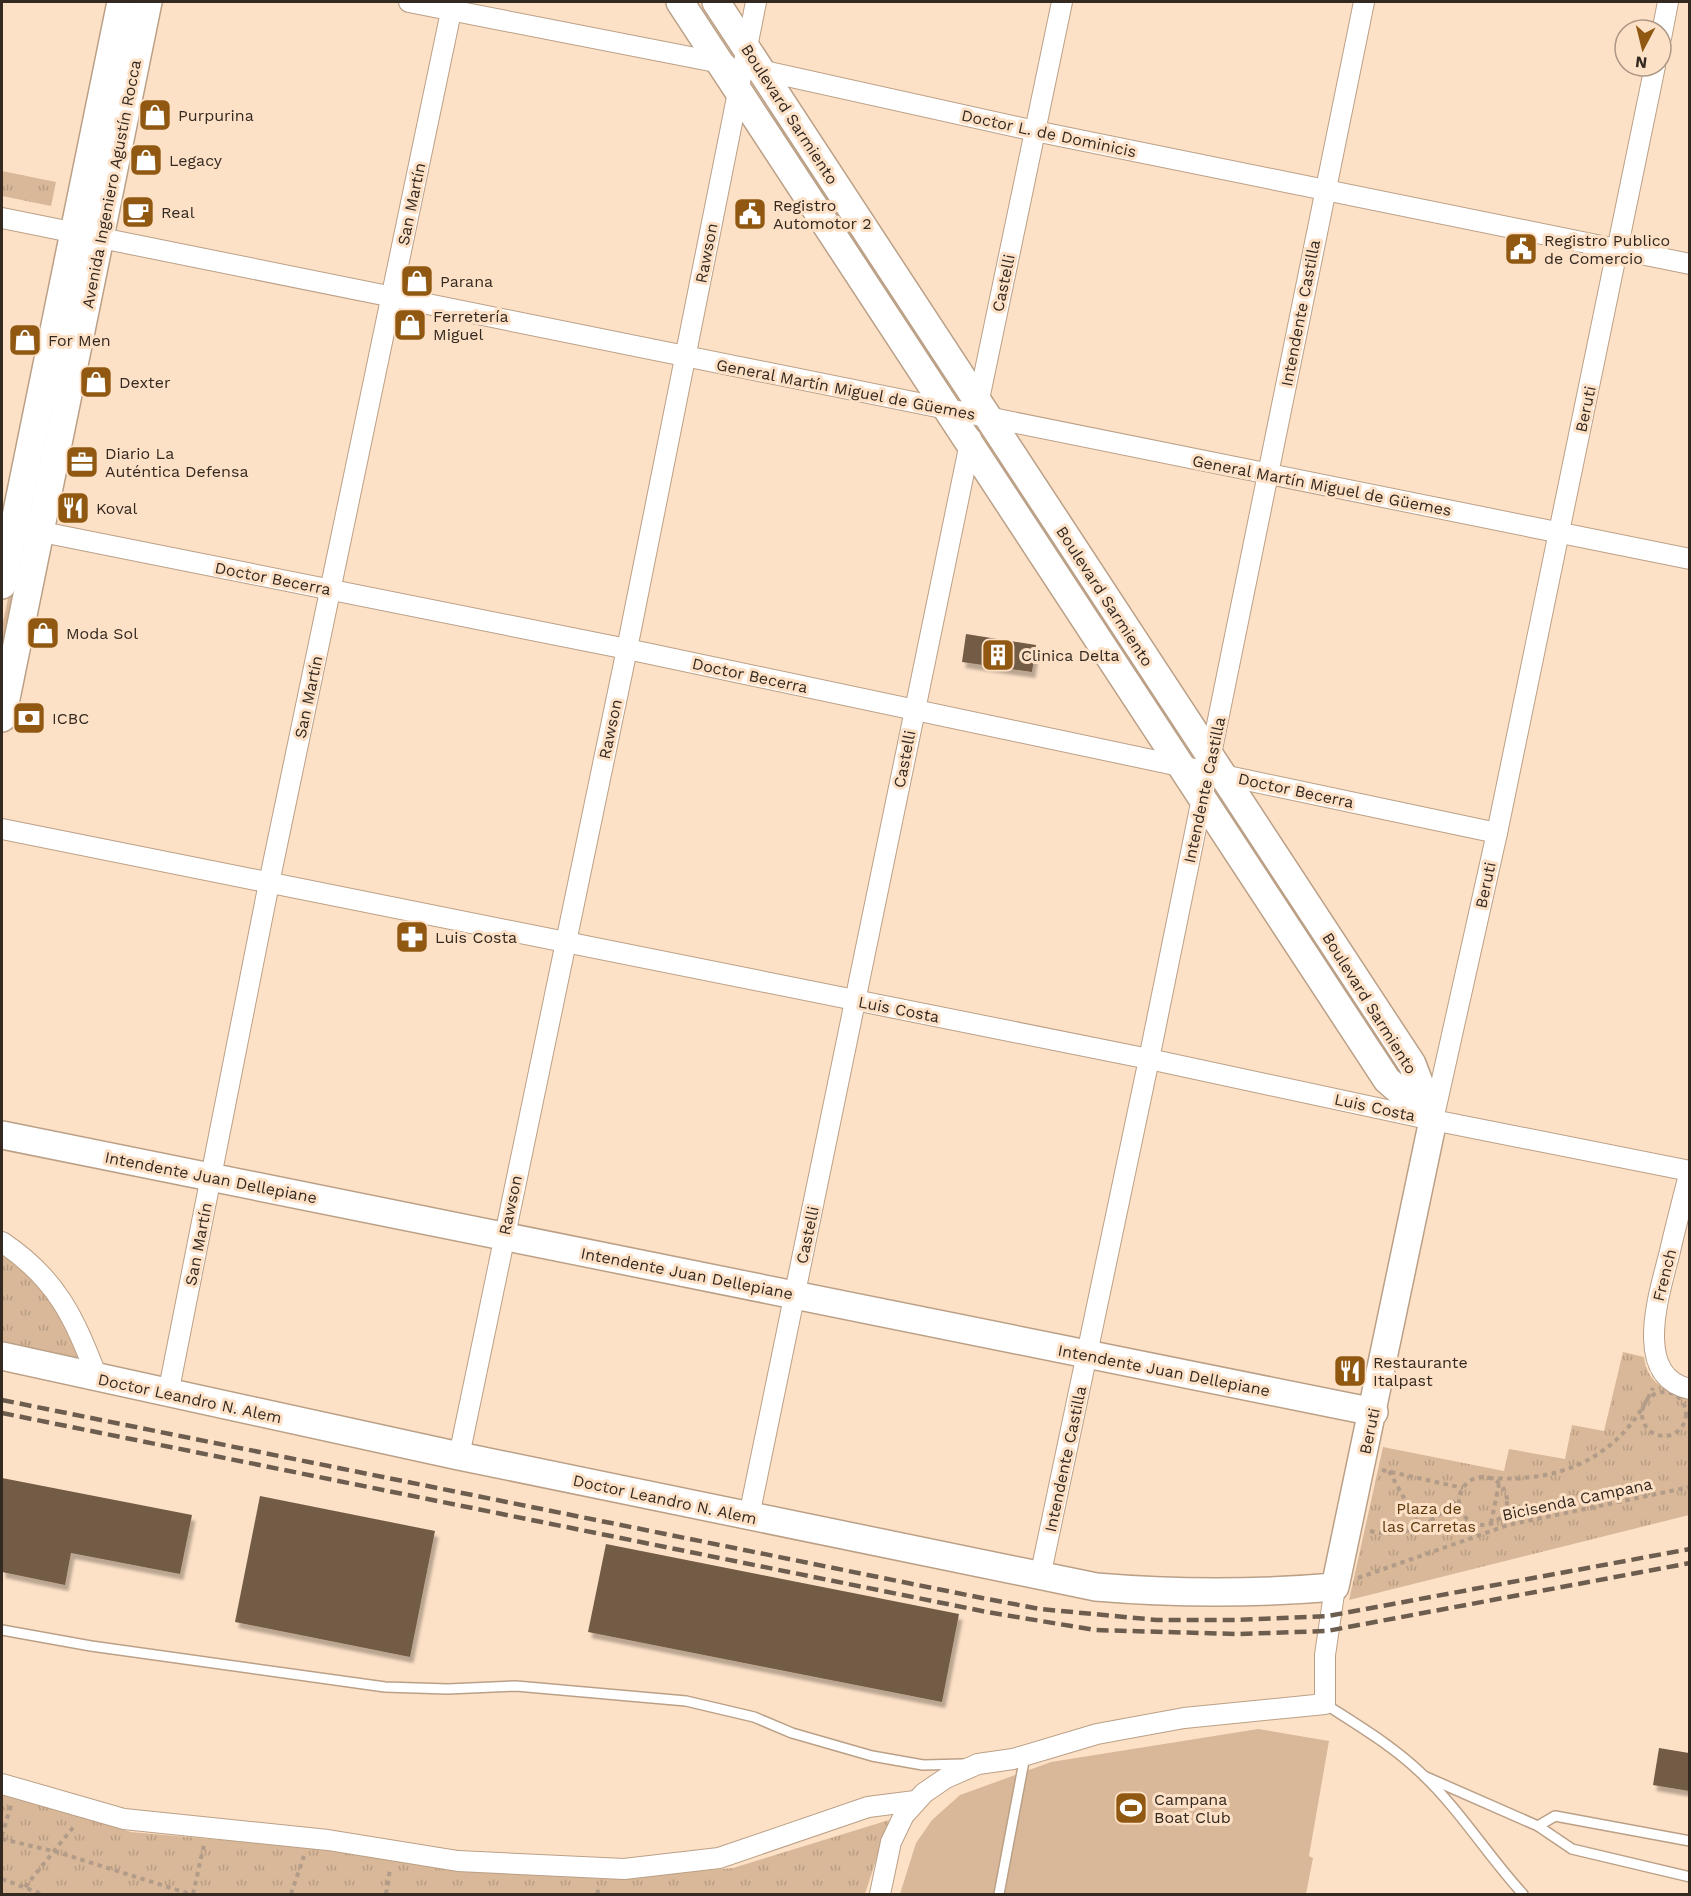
<svg xmlns="http://www.w3.org/2000/svg" width="1691" height="1896" viewBox="0 0 1691 1896" font-family="'Work Sans',sans-serif">
  <style>
    .grass { fill: #d8b899 }
    .park { fill: url(#park-tufts) }
    .building { fill: #735b45; filter: url(#shadow) }
    .lines { fill: none; stroke-linecap: round; stroke-linejoin: round }
    .lane-casing { stroke: #baa087; stroke-width: 12 }
    .street-casing { stroke: #baa087; stroke-width: 22 }
    .secondary-casing { stroke: #baa087; stroke-width: 30 }
    .path { stroke: #b29c89; stroke-width: 4; stroke-dasharray: 4.5 4.5; stroke-linecap: butt }
    .lane { stroke: #fff; stroke-width: 9 }
    .street { stroke: #fff; stroke-width: 20 }
    .secondary { stroke: #fff; stroke-width: 27 }
    .rail { stroke: #6d5d4f; stroke-width: 4.5; stroke-dasharray: 12 6; stroke-linecap: butt }
    .labels { text-anchor: middle; stroke-width: 6; stroke-linejoin: round; paint-order: stroke }
    .street-label { font-size: 16px; fill: #342920; stroke: #fde1c7 }
    .poi-label { font-size: 16px; fill: #342920; stroke: #fde1c7; text-anchor: start }
    .park-label { font-size: 16px; fill: #5d390d; stroke: #fde1c7 }
  </style>
  <defs>
    <pattern id="park-tufts" width="24" height="20" patternUnits="userSpaceOnUse" patternTransform="scale(1.5)"><rect width="24" height="20" fill="#d8b899"/><path d="M3 7l-1-3M5 7V3M7 7l1-3M15 17l-1-3M17 17v-4M19 17l1-3" fill="none" stroke="#ba9e84"/></pattern>
    <filter id="shadow"><feDropShadow dx="3.5" dy="6" stdDeviation="1.5" flood-color="#0004"/></filter>
  </defs>
  <rect width="100%" height="100%" fill="#fde1c7"/>
  <!-- grass -->
  <g class="grass">
    <polygon points="769,109 773,109 952,381 949,384 946,385 767,113"/>
    <polygon points="999,455 1178,727 1176,730 1172,731 993,459"/>
    <polygon points="19,566 2,675 2,627 14,570"/>
    <polygon points="1224,798 1403,1070 1401,1073 1397,1074 1218,802"/>
    <polygon points="1258,1729 1329,1741 1309,1856 1313,1858 1306,1894 900,1894 916,1843 932,1820 960,1795 1051,1762"/>
  </g>
  <!-- park -->
  <g class="park">
    <polygon points="2,171 56,182 51,206 2,196"/>
    <polygon points="2,1242 29,1261 97,1377 2,1356"/>
    <path d="M1623,1352l21,5c3,26 21,34 45,39v119l-340,85 34,-153 121,24 5,-22 56,10 7,-34 32,6z"/>
    <polygon points="2,1794 131,1832 325,1849 458,1869 605,1879 733,1868 889,1820 865,1894 2,1894"/>
  </g>
  <!-- building -->
  <g class="building">
    <polygon points="966,634 1036,645 1032,672 962,662"/>
    <polygon points="2,1478 192,1515 180,1574 71,1553 65,1585 2,1572"/>
    <polygon points="260,1496 435,1531 410,1657 235,1622"/>
    <polygon points="606,1544 959,1614 942,1702 588,1632"/>
    <polygon points="1659,1748 1689,1753 1689,1791 1653,1785"/>
  </g>
  <g class="lines">
    <defs>
      <g id="lane">
        <polyline points="2,1630 91,1646 385,1687 448,1689 516,1686 686,1701 754,1717 792,1733 872,1756 923,1765 964,1764"/>
        <path d="M1325,1704c34,22 68,42 97,70 38,36 66,82 101,120"/>
        <polyline points="1424,1776 1538,1826 1572,1849 1690,1877"/>
        <polyline points="1538,1826 1555,1816 1690,1841"/>
        <polyline points="999,1894 1025,1756"/>
      </g>
      <g id="street">
        <polyline points="409,2 726,64"/>
        <polyline points="1661,38 1668,2"/>
        <polyline points="755,69 1035,131 1690,264"/>
        <polyline points="2,218 1690,559"/>
        <polyline points="977,409 1062,2"/>
        <polyline points="27,529 627,649 1497,833"/>
        <polyline points="2,829 1149,1059 1433,1120 1690,1171"/>
        <polyline points="1433,1120 1497,833 1655,66"/>
        <path d="M1690,1171c-7,27 -14,54 -20,80 -9,38 -40,125 20,138"/>
        <path d="M2,1242c55,37 72,75 95,135"/>
        <polyline points="168,1394 269,883 453,2"/>
        <polyline points="459,1456 627,649 756,2"/>
        <polyline points="749,1516 971,438"/>
        <polyline points="1040,1577 1149,1059 1364,2"/>
        <polyline points="2,1784 124,1819 328,1840 458,1861 624,1869 719,1858 868,1807 915,1801"/>
        <polyline points="880,1894 891,1842 904,1815 924,1793 946,1778 978,1764 1013,1759 1097,1734 1184,1718 1325,1704 1325,1655 1335,1587"/>
      </g>
      <g id="secondary">
        <polyline points="680,2 1387,1080 1433,1120"/>
        <polyline points="716,2 1412,1064 1432,1116"/>
        <polyline points="2,585 121,2"/>
        <polyline points="2,718 148,2"/>
        <polyline points="2,1135 1374,1412"/>
        <path d="M2,1356l457,100 637,131c83,7 156,7 239,0l98,-467"/>
      </g>
    </defs>
    <!-- lane casing -->
    <use href="#lane" class="lane-casing"/>
    <!-- street casing -->
    <use href="#street" class="street-casing"/>
    <!-- secondary casing -->
    <use href="#secondary" class="secondary-casing"/>
    <!-- path -->
    <g class="path">
      <circle cx="1664" cy="1414" r="22"/>
      <polyline points="1382,1470 1463,1488"/>
      <polyline points="1389,1471 1420,1527"/>
      <circle cx="1483" cy="1501" r="24"/>
      <path d="M1489,1478c73,5 132,-21 164,-90"/>
      <polyline points="1491,1523 1499,1484"/>
      <path d="M1370,1531c34,9 66,-9 88,-34"/>
      <polyline points="1358,1578 1508,1525 1690,1487"/>
      <polyline points="2,1836 11,1805"/>
      <polyline points="2,1839 57,1852 190,1894"/>
      <polyline points="2,1879 42,1894"/>
      <polyline points="25,1887 75,1825"/>
      <polyline points="193,1894 204,1845"/>
      <polyline points="291,1894 304,1856"/>
      <polyline points="386,1894 390,1869"/>
      <polyline points="597,1894 600,1886"/>
    </g>
    <!-- lane -->
    <use href="#lane" class="lane"/>
    <!-- street -->
    <use href="#street" class="street"/>
    <!-- secondary -->
    <use href="#secondary" class="secondary"/>
    <!-- rail -->
    <g class="rail">
      <polyline points="2,1400 982,1598 1040,1609 1157,1620 1236,1620 1328,1616 1690,1549"/>
      <polyline points="2,1413 987,1612 1095,1630 1237,1634 1327,1631 1690,1563"/>
    </g>
  </g>
  <!-- icons -->
  <defs>
    <symbol id="shop-square" viewBox="-11 -11 22 22"><rect x="-9" y="-9" width="18" height="18" rx="4" fill="#905811" stroke="#fde1c7"/><path d="M-5-2.5h2.3a2.7 3.5 0 0 1 5.4 0H5L5.5 6h-11ZM-1.5-2.5h3a1.5 2.3 0 0 0-3 0Z" fill="#fff"/></symbol>
    <symbol id="cafe-square" viewBox="-11 -11 22 22"><rect x="-9" y="-9" width="18" height="18" rx="4" fill="#905811" stroke="#fde1c7"/><path d="M-5.5-4.5H6V0H3Q3 3.5 0 3.5H-2.5Q-5.5 3.5-5.5 0ZM3-3.2v2h1.7v-2ZM-6 4.5H4V6H-6Z" fill="#fff"/></symbol>
    <symbol id="civic-square" viewBox="-11 -11 22 22"><rect x="-9" y="-9" width="18" height="18" rx="4" fill="#905811" stroke="#fde1c7"/><path d="M-.6-6.5H3V-4.5H.6V-3L4-1V1h2V6H-6V1h2V-1L-.6-3ZM-1.2 2.5V6h2.4V2.5Z" fill="#fff"/></symbol>
    <symbol id="office-square" viewBox="-11 -11 22 22"><rect x="-9" y="-9" width="18" height="18" rx="4" fill="#905811" stroke="#fde1c7"/><path d="M-6-3h4V-5.5h4V-3h4V5H-6ZM-1-4.5V-3h2v-1.5ZM-6 0V1H6V0Z" fill="#fff"/></symbol>
    <symbol id="restaurant-square" viewBox="-11 -11 22 22"><rect x="-9" y="-9" width="18" height="18" rx="4" fill="#905811" stroke="#fde1c7"/><path d="M-5-6h1v4h1v-4h1v4h1v-4h1v5L-1.5 .5V6h-2V.5L-5-1ZM5-6V6H3V1.5H1.5Q1.5-4 5-6Z" fill="#fff"/></symbol>
    <symbol id="building-square" viewBox="-11 -11 22 22"><rect x="-9" y="-9" width="18" height="18" rx="4" fill="#905811" stroke="#fde1c7"/><path d="M-4-6H4V6H1V3H-1V6H-4ZM-2.5-4.3h1.7v1.8h-1.7ZM.8-4.3h1.7v1.8H.8ZM-2.5-1h1.7V.8h-1.7ZM.8-1h1.7V.8H.8Z" fill="#fff"/></symbol>
    <symbol id="bank-square" viewBox="-11 -11 22 22"><rect x="-9" y="-9" width="18" height="18" rx="4" fill="#905811" stroke="#fde1c7"/><path d="M-6-4H6V4H-6ZM0-2.3a2.3 2.3 0 1 0 0 4.6a2.3 2.3 0 1 0 0-4.6Z" fill="#fff"/></symbol>
    <symbol id="pharmacy-square" viewBox="-11 -11 22 22"><rect x="-9" y="-9" width="18" height="18" rx="4" fill="#905811" stroke="#fde1c7"/><path d="M-2-6h4v4h4v4h-4v4h-4v-4h-4v-4h4Z" fill="#fff"/></symbol>
    <symbol id="stadium-square" viewBox="-11 -11 22 22"><rect x="-9" y="-9" width="18" height="18" rx="4" fill="#905811" stroke="#fde1c7"/><path d="M0-5a6.5 5 0 1 0 0 10a6.5 5 0 1 0 0-10ZM-3.5-1.8h7v3.6h-7Z" fill="#fff"/></symbol>
  </defs>
  <g fill-rule="evenodd">
    <use href="#shop-square" x="136" y="96" width="38" height="38"/>
    <use href="#shop-square" x="127" y="141" width="38" height="38"/>
    <use href="#cafe-square" x="119" y="193" width="38" height="38"/>
    <use href="#civic-square" x="731" y="195" width="38" height="38"/>
    <use href="#civic-square" x="1502" y="230" width="38" height="38"/>
    <use href="#shop-square" x="398" y="262" width="38" height="38"/>
    <use href="#shop-square" x="391" y="306" width="38" height="38"/>
    <use href="#shop-square" x="6" y="321" width="38" height="38"/>
    <use href="#shop-square" x="77" y="363" width="38" height="38"/>
    <use href="#office-square" x="63" y="443" width="38" height="38"/>
    <use href="#restaurant-square" x="54" y="489" width="38" height="38"/>
    <use href="#shop-square" x="24" y="614" width="38" height="38"/>
    <use href="#building-square" x="979" y="636" width="38" height="38"/>
    <use href="#bank-square" x="10" y="699" width="38" height="38"/>
    <use href="#pharmacy-square" x="393" y="918" width="38" height="38"/>
    <use href="#restaurant-square" x="1331" y="1352" width="38" height="38"/>
    <use href="#stadium-square" x="1112" y="1789" width="38" height="38"/>
  </g>
  <g class="labels">
    <!-- street labels -->
    <g class="street-label">
      <text transform="translate(790 114) rotate(57)" y="6">Boulevard Sarmiento</text>
      <text transform="translate(1049 133) rotate(12)" y="6">Doctor L. de Dominicis</text>
      <text transform="translate(111 184) rotate(-79)" y="6">Avenida Ingeniero Agustín Rocca</text>
      <text transform="translate(411 204) rotate(-78)" y="6">San Martín</text>
      <text transform="translate(706 253) rotate(-79)" y="6">Rawson</text>
      <text transform="translate(1003 283) rotate(-78)" y="6">Castelli</text>
      <text transform="translate(1300 313) rotate(-79)" y="6">Intendente Castilla</text>
      <text transform="translate(846 389) rotate(11)" y="6">General Martín Miguel de Güemes</text>
      <text transform="translate(1585 409) rotate(-78)" y="6">Beruti</text>
      <text transform="translate(1322 485) rotate(11)" y="6">General Martín Miguel de Güemes</text>
      <text transform="translate(273 578) rotate(11)" y="6">Doctor Becerra</text>
      <text transform="translate(1105 596) rotate(57)" y="6">Boulevard Sarmiento</text>
      <text transform="translate(750 675) rotate(12)" y="6">Doctor Becerra</text>
      <text transform="translate(308 697) rotate(-78)" y="6">San Martín</text>
      <text transform="translate(610 729) rotate(-78)" y="6">Rawson</text>
      <text transform="translate(904 759) rotate(-79)" y="6">Castelli</text>
      <text transform="translate(1204 790) rotate(-78)" y="6">Intendente Castilla</text>
      <text transform="translate(1296 790) rotate(12)" y="6">Doctor Becerra</text>
      <text transform="translate(1485 885) rotate(-78)" y="6">Beruti</text>
      <text transform="translate(1370 1003) rotate(58)" y="6">Boulevard Sarmiento</text>
      <text transform="translate(899 1009) rotate(11)" y="6">Luis Costa</text>
      <text transform="translate(1375 1107) rotate(12)" y="6">Luis Costa</text>
      <text transform="translate(211 1177) rotate(11)" y="6">Intendente Juan Dellepiane</text>
      <text transform="translate(510 1205) rotate(-78)" y="6">Rawson</text>
      <text transform="translate(807 1235) rotate(-78)" y="6">Castelli</text>
      <text transform="translate(198 1244) rotate(-79)" y="6">San Martín</text>
      <text transform="translate(687 1273) rotate(11)" y="6">Intendente Juan Dellepiane</text>
      <text transform="translate(1664 1275) rotate(-76)" y="6">French</text>
      <text transform="translate(1164 1370) rotate(11)" y="6">Intendente Juan Dellepiane</text>
      <text transform="translate(190 1398) rotate(12)" y="6">Doctor Leandro N. Alem</text>
      <text transform="translate(1369 1431) rotate(-78)" y="6">Beruti</text>
      <text transform="translate(1065 1459) rotate(-78)" y="6">Intendente Castilla</text>
      <text transform="translate(665 1499) rotate(12)" y="6">Doctor Leandro N. Alem</text>
      <text transform="translate(1577 1499) rotate(-12)" y="6">Bicisenda Campana</text>
    </g>
    <!-- poi labels -->
    <g class="poi-label">
      <text x="178" y="121">Purpurina</text>
      <text x="169" y="166">Legacy</text>
      <text x="773" y="211">Registro<tspan x="773" dy="18">Automotor 2</tspan></text>
      <text x="161" y="218">Real</text>
      <text x="1544" y="246">Registro Publico<tspan x="1544" dy="18">de Comercio</tspan></text>
      <text x="440" y="287">Parana</text>
      <text x="433" y="322">Ferretería<tspan x="433" dy="18">Miguel</tspan></text>
      <text x="48" y="346">For Men</text>
      <text x="119" y="388">Dexter</text>
      <text x="105" y="459">Diario La<tspan x="105" dy="18">Auténtica Defensa</tspan></text>
      <text x="96" y="514">Koval</text>
      <text x="66" y="639">Moda Sol</text>
      <text x="1021" y="661">Clinica Delta</text>
      <text x="52" y="724">ICBC</text>
      <text x="435" y="943">Luis Costa</text>
      <text x="1373" y="1368">Restaurante<tspan x="1373" dy="18">Italpast</tspan></text>
      <text x="1154" y="1805">Campana<tspan x="1154" dy="18">Boat Club</tspan></text>
    </g>
    <!-- park labels -->
    <g class="park-label">
      <text x="1429" y="1514">Plaza de<tspan x="1429" dy="18">las Carretas</tspan></text>
    </g>
  </g>
  <!-- border -->
  <rect width="1691" height="1896" fill="none" stroke="#342920" stroke-width="6"/>
  <!-- north arrow -->
  <g transform="translate(1643 48) rotate(187)"><circle r="28" fill="#fde1c7" stroke="#ad9784" stroke-width="1.5"/>
  <path d="M0-4.5L10 22L0 15L-10 22Z" fill="#905811"/>
  <text y="-9" font-size="16" font-weight="bold" text-anchor="middle" fill="#342920">N</text>
  </g>
</svg>
